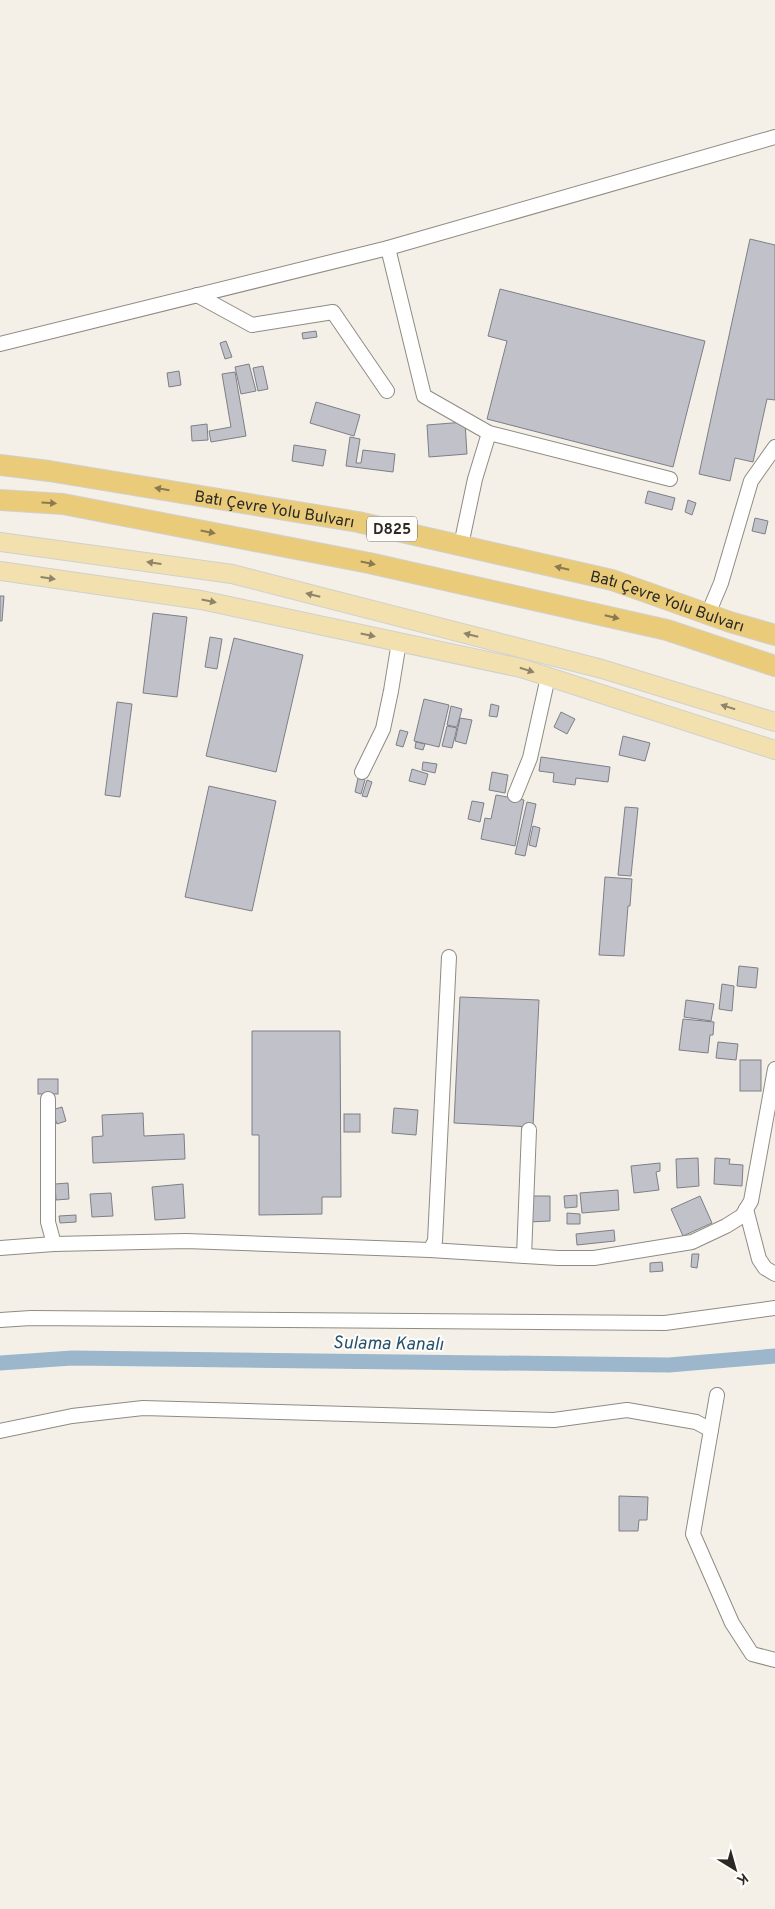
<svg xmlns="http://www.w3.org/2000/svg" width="775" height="1909" viewBox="0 0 775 1909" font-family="Overpass,sans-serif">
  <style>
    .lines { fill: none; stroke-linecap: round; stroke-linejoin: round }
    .canal { stroke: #9cb7cb; stroke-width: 15 }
    .building { fill: #c0c1c9; stroke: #7e7f87 }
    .minor-casing { stroke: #8f8b84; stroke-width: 16 }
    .major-casing { stroke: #d0d0cf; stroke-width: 20 }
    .highway-casing { stroke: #d0d0cf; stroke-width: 22 }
    .minor { stroke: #fff; stroke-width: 14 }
    .major { stroke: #f2e0af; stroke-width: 18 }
    .highway { stroke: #eacb7a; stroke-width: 20 }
    .oneway { fill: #8a7a50 }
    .oneway2 { fill: #8e846a }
    .labels { text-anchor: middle; stroke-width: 4; stroke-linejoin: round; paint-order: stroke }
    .shield { fill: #fffdfa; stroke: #6a6966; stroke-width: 1 }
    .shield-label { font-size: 15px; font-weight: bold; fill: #2a2926 }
    .street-label { font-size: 16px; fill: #2a2926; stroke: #fffdfa }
    .water-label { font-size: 18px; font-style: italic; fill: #23516f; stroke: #fffdfa }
  </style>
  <rect width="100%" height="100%" fill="#f4f0e8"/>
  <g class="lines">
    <!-- canal -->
    <polyline class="canal" points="0,1363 72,1358 669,1365 775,1356"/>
  </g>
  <!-- building -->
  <g class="building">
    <polygon points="750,239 775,245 775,400 767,399 753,462 735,458 730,481 699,474"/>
    <polygon points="500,289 705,341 673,467 487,419 507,341 488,336"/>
    <polygon points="316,331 317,337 303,339 302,333"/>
    <polygon points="226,341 232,357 225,359 220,343"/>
    <polygon points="249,364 256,391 241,394 235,367"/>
    <polygon points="263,366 268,389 258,391 253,368"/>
    <polygon points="179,371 181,385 169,387 167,373"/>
    <polygon points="235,372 246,436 211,442 209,431 231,427 222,374"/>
    <polygon points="316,402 360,415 354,436 310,423"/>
    <polygon points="465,422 467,454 429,457 427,425"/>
    <polygon points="207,424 208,440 192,441 191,426"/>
    <polygon points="350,437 360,439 356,463 361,463 363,450 395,454 393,472 346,466"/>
    <polygon points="294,445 326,450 323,466 292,461"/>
    <polygon points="648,491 675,498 672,510 645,503"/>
    <polygon points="688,500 696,503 692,515 685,512"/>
    <polygon points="755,518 768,521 765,534 752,531"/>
    <polygon points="0,596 4,596 2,621 0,621"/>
    <polygon points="153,613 187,617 177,697 143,693"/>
    <polygon points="210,637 222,639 217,669 205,667"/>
    <polygon points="234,638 303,655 276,772 206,756"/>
    <polygon points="424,699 449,705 439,747 414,741"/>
    <polygon points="117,702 132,704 120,797 105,795"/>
    <polygon points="491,704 499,706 497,717 489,716"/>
    <polygon points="451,706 462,709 457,727 447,725"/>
    <polygon points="561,712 575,719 567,734 554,727"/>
    <polygon points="460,718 472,720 466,744 455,741"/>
    <polygon points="447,726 457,728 452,748 442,746"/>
    <polygon points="400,730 408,732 403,747 396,745"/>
    <polygon points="623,736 650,743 645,761 619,755"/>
    <polygon points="416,742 425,744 423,750 415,748"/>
    <polygon points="541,757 610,767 608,782 576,778 575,785 553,782 554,773 539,771"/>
    <polygon points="423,762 437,764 435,773 422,770"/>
    <polygon points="412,769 428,774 425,785 409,781"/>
    <polygon points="492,772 508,775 505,793 489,790"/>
    <polygon points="358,778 365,780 361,794 355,792"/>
    <polygon points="367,780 372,782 367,797 362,796"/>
    <polygon points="209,786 276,801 252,911 185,897"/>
    <polygon points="496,795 524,800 515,846 481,839 485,818 491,819"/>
    <polygon points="472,801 484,803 480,822 468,819"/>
    <polygon points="527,802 536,804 525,856 515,854"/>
    <polygon points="625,807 638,808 631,876 618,875"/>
    <polygon points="533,826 540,828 536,847 529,845"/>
    <polygon points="605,877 632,879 630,906 628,906 624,956 599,955"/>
    <polygon points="739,966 758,968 756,988 737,986"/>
    <polygon points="722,984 734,986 732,1011 719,1009"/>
    <polygon points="460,997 539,1000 533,1127 454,1123"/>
    <polygon points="686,1000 714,1004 711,1021 684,1017"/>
    <polygon points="683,1019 714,1022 713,1035 710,1035 708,1053 679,1050"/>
    <polygon points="252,1031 340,1031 341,1197 322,1197 322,1214 259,1215 259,1135 252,1135"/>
    <polygon points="718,1042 738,1044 736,1060 716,1058"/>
    <rect x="740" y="1060" width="21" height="31"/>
    <rect x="38" y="1079" width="20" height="15"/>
    <polygon points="62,1107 66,1121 57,1124 52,1110"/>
    <polygon points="394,1108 418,1110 416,1135 392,1133"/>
    <polygon points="143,1113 144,1136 184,1134 185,1159 93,1163 92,1137 103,1136 102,1115"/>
    <rect x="344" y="1114" width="16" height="18"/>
    <polygon points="698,1158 699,1186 677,1188 676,1159"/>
    <polygon points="715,1158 730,1159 729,1164 743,1165 742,1186 714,1184"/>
    <polygon points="660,1163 660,1171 656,1172 659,1190 634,1193 631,1166"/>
    <polygon points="68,1183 69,1199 56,1200 55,1184"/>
    <polygon points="183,1184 185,1218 155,1220 152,1187"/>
    <polygon points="618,1190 619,1210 582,1213 580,1193"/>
    <polygon points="111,1193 113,1216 92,1217 90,1194"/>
    <polygon points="577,1195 577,1207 565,1208 564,1196"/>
    <polygon points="528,1196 550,1196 550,1221 528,1222"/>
    <polygon points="700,1196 712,1223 683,1236 671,1209"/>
    <polygon points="567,1213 580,1214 580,1224 567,1224"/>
    <polygon points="76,1215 76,1222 60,1223 59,1216"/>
    <polygon points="614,1230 615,1241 577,1245 576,1234"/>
    <polygon points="692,1254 699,1254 697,1268 691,1267"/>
    <polygon points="662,1262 663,1271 650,1272 650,1263"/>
    <polygon points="619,1496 648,1497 647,1520 639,1520 638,1531 619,1531"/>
  </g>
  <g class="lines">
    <defs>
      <g id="minor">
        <polyline points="388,248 424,396 489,433 670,479"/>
        <polyline points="197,295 252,325 333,312 387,391"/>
        <polyline points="0,344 388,248 775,137"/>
        <polyline points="461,545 475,479 489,433"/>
        <polyline points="708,614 721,583 751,481 775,447"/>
        <polyline points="362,772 383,729 391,691 399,642"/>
        <polyline points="515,795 530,758 548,677"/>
        <polyline points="48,1099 48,1222 54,1244"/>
        <polyline points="746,1209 759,1259 765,1268 775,1274"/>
        <polyline points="0,1248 54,1244 186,1241 430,1250 558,1258 594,1258 692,1242 726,1226 742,1216 751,1201 775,1069"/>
        <polyline points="430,1250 435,1241 449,957"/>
        <polyline points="524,1256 529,1130"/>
        <polyline points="0,1320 31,1318 665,1323 775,1308"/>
        <polyline points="717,1395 693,1534 732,1623 752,1654 775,1660"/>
        <polyline points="0,1431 72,1416 143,1408 554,1420 627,1410 696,1422 711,1430"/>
      </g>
      <g id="major">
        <polyline points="0,542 232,574 602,669 775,722"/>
        <polyline points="0,571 201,600 521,668 775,750"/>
      </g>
      <g id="highway">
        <path id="s1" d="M0,465l49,6 309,51 254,58 118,42 45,13"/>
        <polyline points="0,500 63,504 369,563 667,630 775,666"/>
      </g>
    </defs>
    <!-- minor casing -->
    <use href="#minor" class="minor-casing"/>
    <!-- major casing -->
    <use href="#major" class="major-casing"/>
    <!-- highway casing -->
    <use href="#highway" class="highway-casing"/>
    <!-- minor -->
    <use href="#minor" class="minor"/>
    <!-- major -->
    <use href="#major" class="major"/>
    <!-- highway -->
    <use href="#highway" class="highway"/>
  </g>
  <!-- one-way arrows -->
  <defs><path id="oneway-solid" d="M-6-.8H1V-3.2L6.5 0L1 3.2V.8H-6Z" transform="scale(1.25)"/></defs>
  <g class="oneway">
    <use href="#oneway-solid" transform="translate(162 489) rotate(-171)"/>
    <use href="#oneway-solid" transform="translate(49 503) rotate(4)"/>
    <use href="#oneway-solid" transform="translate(208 532) rotate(11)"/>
    <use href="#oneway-solid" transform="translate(368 563) rotate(12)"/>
    <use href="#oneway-solid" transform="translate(562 568) rotate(-167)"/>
    <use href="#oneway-solid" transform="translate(612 617) rotate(13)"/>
  </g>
  <g class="oneway2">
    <use href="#oneway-solid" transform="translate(154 563) rotate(-172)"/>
    <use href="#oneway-solid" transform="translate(48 578) rotate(8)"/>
    <use href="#oneway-solid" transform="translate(313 595) rotate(-166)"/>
    <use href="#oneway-solid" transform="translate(209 601) rotate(12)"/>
    <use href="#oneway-solid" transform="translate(368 635) rotate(12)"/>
    <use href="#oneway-solid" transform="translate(471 635) rotate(-166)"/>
    <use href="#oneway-solid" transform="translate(527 670) rotate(17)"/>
    <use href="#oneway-solid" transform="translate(728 707) rotate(-163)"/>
  </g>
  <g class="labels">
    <!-- shield labels -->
    <rect class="shield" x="367" y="516.5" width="50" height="25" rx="4"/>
    <g class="shield-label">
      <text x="392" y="534">D825</text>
    </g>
    <!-- street labels -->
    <g class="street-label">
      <text dy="6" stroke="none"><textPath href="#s1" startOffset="278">Batı Çevre Yolu Bulvarı</textPath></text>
      <text dy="6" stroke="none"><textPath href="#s1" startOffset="682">Batı Çevre Yolu Bulvarı</textPath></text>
    </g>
    <!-- water labels -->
    <g class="water-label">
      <text transform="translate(388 1343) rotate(1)" y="6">Sulama Kanalı</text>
    </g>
  </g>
  <!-- north arrow -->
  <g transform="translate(735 1869) rotate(143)" stroke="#fffdfa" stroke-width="4" paint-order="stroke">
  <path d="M0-4L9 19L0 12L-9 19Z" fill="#2a2926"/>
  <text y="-8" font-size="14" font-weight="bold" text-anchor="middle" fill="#2a2926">K</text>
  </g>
</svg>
